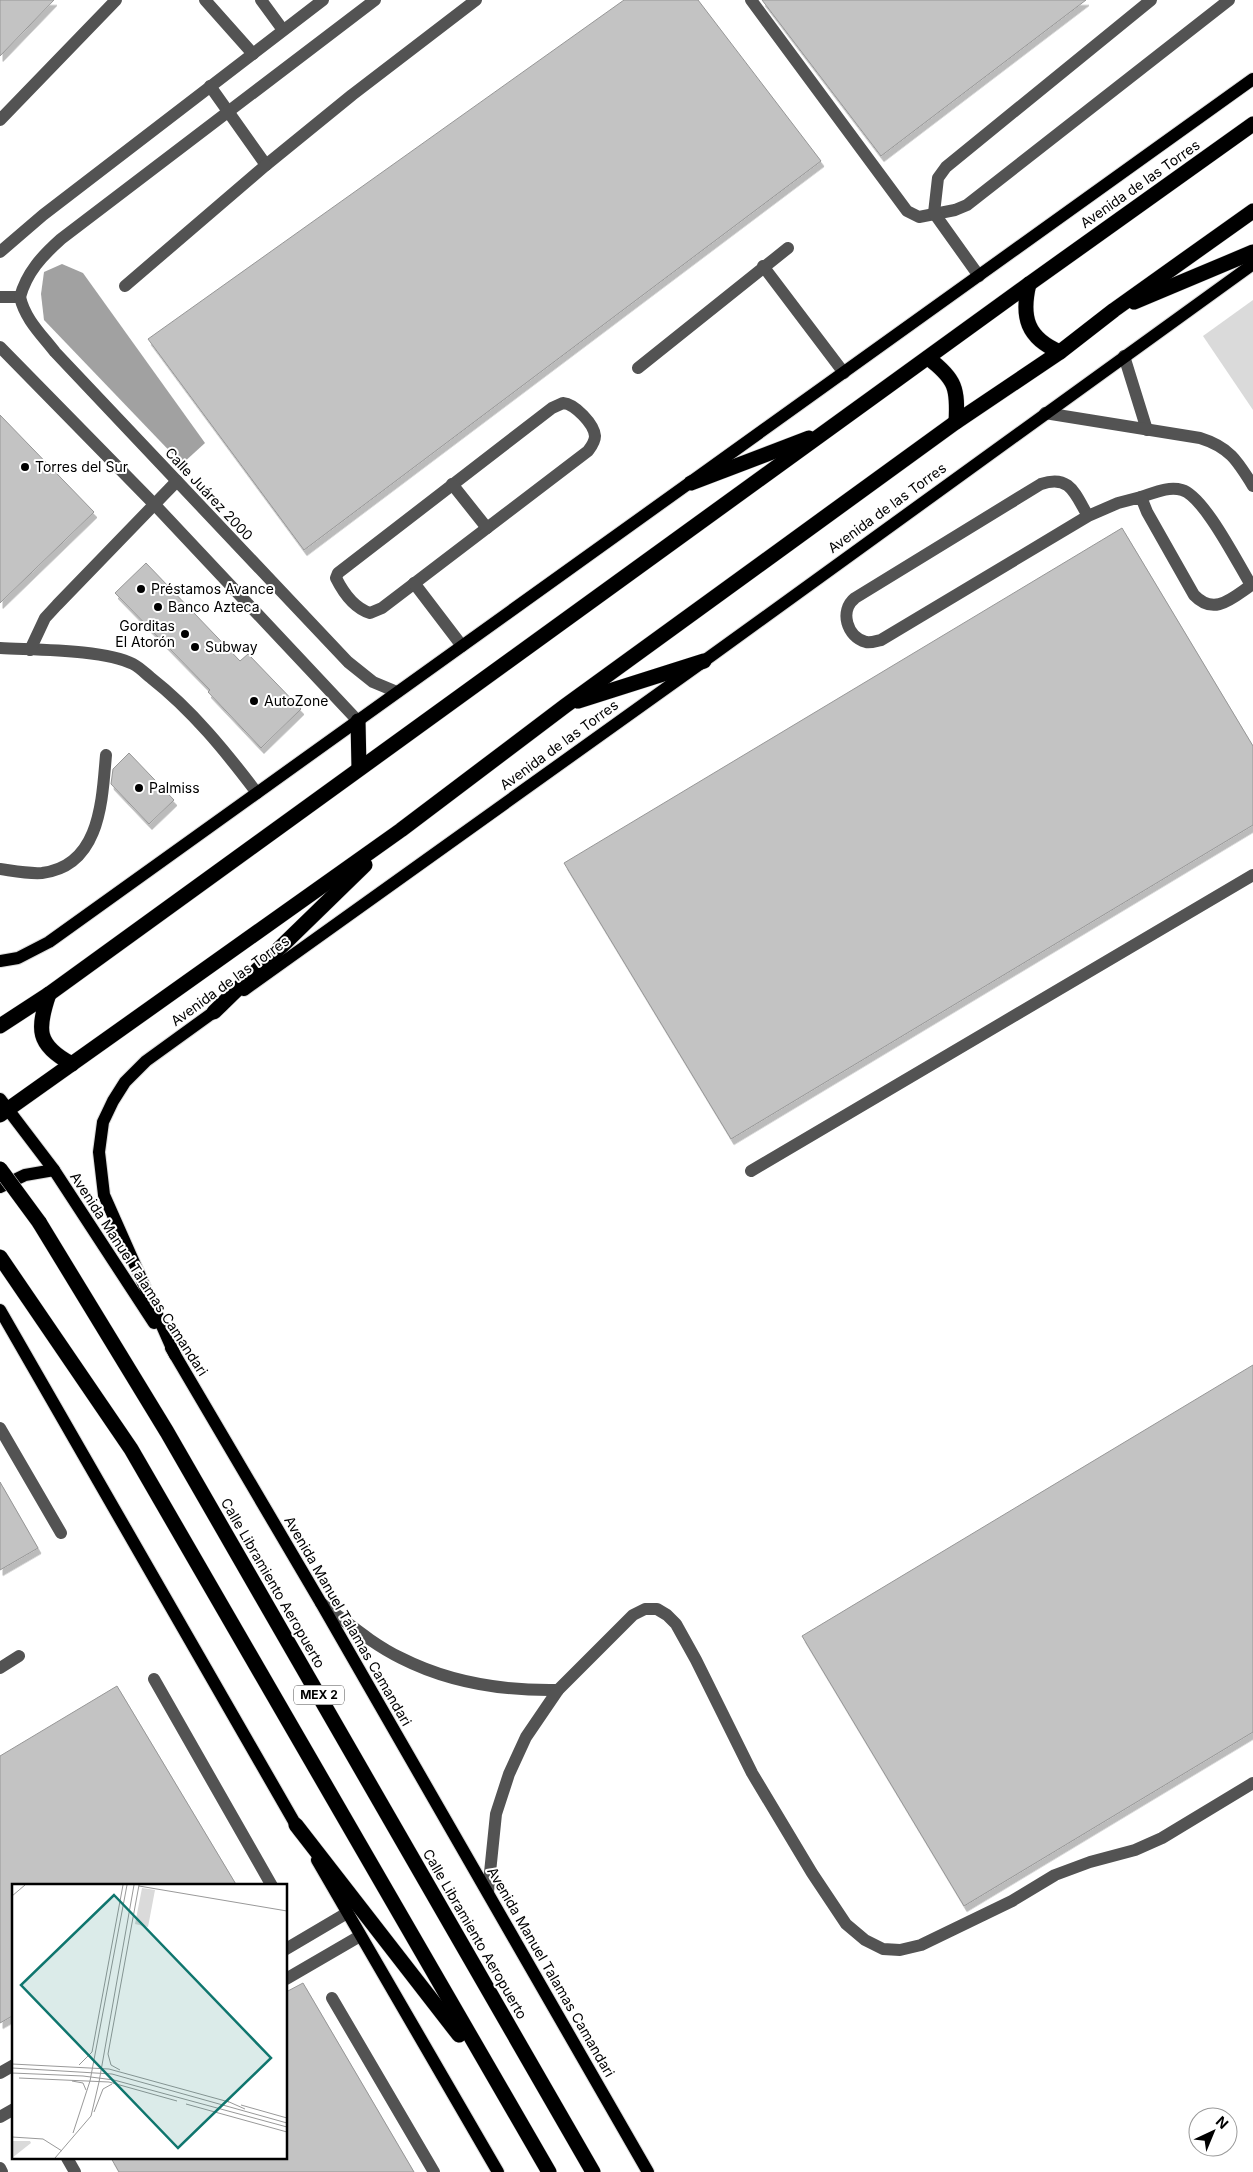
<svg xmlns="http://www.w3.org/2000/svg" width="1253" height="2172" viewBox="0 0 1253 2172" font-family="Inter,sans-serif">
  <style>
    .green { fill: #dadada }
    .water { fill: #a1a1a1 }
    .building { fill: #c3c3c3; stroke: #979797; filter: url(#shadow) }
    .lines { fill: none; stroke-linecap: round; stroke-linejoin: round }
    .major-casing { stroke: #dbdbdb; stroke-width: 14 }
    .highway-casing { stroke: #dbdbdb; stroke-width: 16 }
    .minor { stroke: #535353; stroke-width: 12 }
    .major { stroke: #000; stroke-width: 12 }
    .highway { stroke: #000; stroke-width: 15 }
    .highway-bridge-casing { stroke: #dbdbdb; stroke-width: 16; stroke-linecap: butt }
    .highway-bridge { stroke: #000; stroke-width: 15 }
    .poi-dot { fill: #000; stroke: #fff; stroke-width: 2 }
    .labels { text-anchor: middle; stroke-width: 4; stroke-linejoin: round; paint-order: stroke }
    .shield { fill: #fff; stroke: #4c4c4c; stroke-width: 1 }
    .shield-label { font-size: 12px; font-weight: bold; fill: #000 }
    .street-label { font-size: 14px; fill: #000; stroke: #fff }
    .poi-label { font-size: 14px; fill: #000; stroke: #fff; text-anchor: start }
    .inset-road { fill: none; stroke: #999; stroke-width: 1 }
    .view { fill: #0f766e; fill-opacity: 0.15; stroke: #0f766e; stroke-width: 2.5 }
    .inset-edge { fill: none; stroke: #000; stroke-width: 2.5 }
  </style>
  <defs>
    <filter id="shadow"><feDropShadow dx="3" dy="5.5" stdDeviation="0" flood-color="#0004"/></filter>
  </defs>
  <rect width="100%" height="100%" fill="#fff"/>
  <!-- green -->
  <polygon class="green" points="1253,300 1253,410 1203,336"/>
  <!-- water -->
  <polygon class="water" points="62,264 83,273 205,443 182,464 44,320 41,294 44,272"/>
  <!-- building -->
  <g class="building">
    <polygon points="0,0 54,0 0,56"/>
    <polygon points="624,0 698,0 821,161 304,550 148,339"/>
    <polygon points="762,0 1086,0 881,156"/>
    <polygon points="0,415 94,512 0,603"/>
    <polygon points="1122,528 1253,746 1253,825 731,1139 564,863"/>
    <polygon points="146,563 240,661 248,654 301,709 261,748 208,692 210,690 115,593"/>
    <polygon points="129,753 174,800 149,824 111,784 113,769"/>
    <polygon points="1253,1365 1253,1732 964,1906 802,1636"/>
    <polygon points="0,1482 38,1548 0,1570"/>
    <polygon points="117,1686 237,1886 14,1886 14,2015 0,2023 0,1756"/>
    <polygon points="303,1983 414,2172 119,2172 111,2158 286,2158 286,1992"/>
  </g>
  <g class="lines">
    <defs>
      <g id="major">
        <polyline points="0,961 18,958 49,942 1253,79"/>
        <polyline points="244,990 704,661 1253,264"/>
        <polyline points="0,1099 54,1170 154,1323"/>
        <polyline points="0,1187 25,1175 54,1170"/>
        <polyline points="0,1310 300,1832"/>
        <polyline points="171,1348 321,1603 648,2172"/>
        <polyline points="175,1355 104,1195 99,1152 103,1122 113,1101 125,1082 146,1061 222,1006"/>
        <polyline points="317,1860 498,2172"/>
      </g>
      <g id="highway">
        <path d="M1029,284c-8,33 -2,54 31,68"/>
        <polyline points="1134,302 1253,252"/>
        <path d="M928,358c28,21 30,31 28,64"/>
        <polyline points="691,483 809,438"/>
        <polyline points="578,701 704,661"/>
        <polyline points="358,721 359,768"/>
        <path d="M49,994c-12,35 -13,51 23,70"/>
        <polyline points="214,1012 365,865"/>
        <polyline points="0,1026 49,994 1029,284 1253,124"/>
        <polyline points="0,1115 401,830 565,706 956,422 1060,352 1114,310 1253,211"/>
        <polyline points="39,1222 167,1432 593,2172"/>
        <polyline points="0,1257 131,1449 549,2172"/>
        <polyline points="296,1825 459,2035"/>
      </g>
    </defs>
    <!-- major casing -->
    <use href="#major" class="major-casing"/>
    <!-- highway casing -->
    <use href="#highway" class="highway-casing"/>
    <!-- minor -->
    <g class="minor">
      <polyline points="205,0 253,54"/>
      <polyline points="261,0 283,30"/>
      <polyline points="751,0 907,211 919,217 955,210 967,205 1229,0"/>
      <polyline points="210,86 266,165 352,95 476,0"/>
      <polyline points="0,120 116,0"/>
      <polyline points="0,252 43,215 323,0"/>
      <polyline points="763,266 844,373"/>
      <polyline points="979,276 934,213 938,178 946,167 1151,0"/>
      <polyline points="125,286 266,165"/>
      <polyline points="0,297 20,297"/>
      <path d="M20,297c5,22 21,37 35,55l293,310 25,20 24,10"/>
      <path d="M20,297c7,-25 22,-41 41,-58l314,-239"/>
      <polyline points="0,347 155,505 358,721"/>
      <polyline points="1124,356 1147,430"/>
      <polyline points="638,368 788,248"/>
      <path d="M563,403c12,1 31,21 32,33 0,6 -4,11 -7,15l-206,157 -12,5c-16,-5 -27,-21 -34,-35l2,-5 214,-165z"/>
      <path d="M1045,413l155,25c29,9 37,22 53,48"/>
      <polyline points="452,484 487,528"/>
      <path d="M1141,497c13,-4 27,-11 41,-7 22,6 56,74 69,95"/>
      <path d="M1088,516c-13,-22 -18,-42 -47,-32l-186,114c-16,13 -8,39 11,44 5,1 10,-1 15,-2l207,-124 30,-13 23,-6 6,15 47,83c21,22 39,2 59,-11"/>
      <polyline points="414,583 462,646"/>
      <path d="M0,648c34,2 104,1 133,16 6,3 12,9 18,14 41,32 75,74 106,115"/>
      <polyline points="30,650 45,618 57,605 177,481"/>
      <path d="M0,869c14,2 28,5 42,4 59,-7 60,-74 64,-118"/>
      <polyline points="751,1171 1253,875"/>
      <polyline points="0,1428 61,1533"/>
      <path d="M321,1603c26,19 51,41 80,55 49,25 102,33 157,32"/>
      <polyline points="0,1668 19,1656"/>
      <polyline points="154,1679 272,1886"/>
      <polyline points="488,1892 496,1814 509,1774 526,1737 558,1690 633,1615 645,1609 657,1609 667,1615 676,1624 696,1660 752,1773 812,1873 846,1924 865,1940 883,1949 900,1950 921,1945 1012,1901 1055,1875 1090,1862 1135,1850 1162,1838 1253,1783"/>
      <polyline points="286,1949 347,1913"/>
      <polyline points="286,1979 360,1936"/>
      <polyline points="332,1998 434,2172"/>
      <polyline points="0,2073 14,2065"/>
      <polyline points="0,2117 14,2109"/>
      <polyline points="67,2158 75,2172"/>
      <polyline points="0,2168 2,2172"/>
    </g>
    <!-- major -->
    <use href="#major" class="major"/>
    <!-- highway -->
    <use href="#highway" class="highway"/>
    <defs>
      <polyline id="highway-bridge" points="0,1169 39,1222"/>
    </defs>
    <!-- highway-bridge casing -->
    <use href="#highway-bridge" class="highway-bridge-casing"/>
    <!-- highway-bridge -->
    <use href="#highway-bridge" class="highway-bridge"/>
  </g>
  <!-- markers -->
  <g class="poi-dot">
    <circle cx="25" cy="467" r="5"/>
    <circle cx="141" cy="589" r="5"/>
    <circle cx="158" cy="607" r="5"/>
    <circle cx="185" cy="634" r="5"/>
    <circle cx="195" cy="647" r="5"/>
    <circle cx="254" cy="701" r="5"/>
    <circle cx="139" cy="788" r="5"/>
  </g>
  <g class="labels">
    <!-- shield labels -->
    <rect class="shield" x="294" y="1685.5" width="50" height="19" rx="4"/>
    <g class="shield-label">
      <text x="319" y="1699">MEX 2</text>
    </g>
    <!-- street labels -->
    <g class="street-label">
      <text transform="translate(1140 184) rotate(-35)" y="5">Avenida de las Torres</text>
      <text transform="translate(209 494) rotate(47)" y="5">Calle Juárez 2000</text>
      <text transform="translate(887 508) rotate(-36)" y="5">Avenida de las Torres</text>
      <text transform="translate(559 745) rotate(-36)" y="5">Avenida de las Torres</text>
      <text transform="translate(230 981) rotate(-36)" y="5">Avenida de las Torres</text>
      <text transform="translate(139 1274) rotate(57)" y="5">Avenida Manuel Talamas Camandari</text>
      <text transform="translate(273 1583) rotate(60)" y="5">Calle Libramiento Aeropuerto</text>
      <text transform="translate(348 1621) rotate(60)" y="5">Avenida Manuel Talamas Camandari</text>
      <text transform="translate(475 1934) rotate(60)" y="5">Calle Libramiento Aeropuerto</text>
      <text transform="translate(551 1972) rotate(60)" y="5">Avenida Manuel Talamas Camandari</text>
    </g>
    <!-- poi labels -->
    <g class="poi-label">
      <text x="35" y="472">Torres del Sur</text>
      <text x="151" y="594">Préstamos Avance</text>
      <text x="168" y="612">Banco Azteca</text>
      <text x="175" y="631" text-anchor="end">Gorditas<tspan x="175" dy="16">El Atorón</tspan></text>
      <text x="205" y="652">Subway</text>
      <text x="264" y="706">AutoZone</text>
      <text x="149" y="793">Palmiss</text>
    </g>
  </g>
  <!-- overview -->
  <g transform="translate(12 1884)">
    <rect width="275" height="275" fill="#fff"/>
    <path d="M130,4l13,2 -7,37 -13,-3zM1,257h17l1,2 -19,15z" fill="#dadada"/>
    <path class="inset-road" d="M127,2l148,25M0,12l13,-11M0,180l97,5 120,33M67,181l13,-13 31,-167M0,184l100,6 175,49M108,186l-9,-5 -3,-11 31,-169M0,189l71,3 31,4 173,47M7,194l90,4 68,19M60,197l11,2 3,7M78,197l37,-196M87,198l35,-197M215,217l18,8M174,220l101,28M229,221l46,13M82,228l9,-23 9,-5M61,249l17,-52M0,253l31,2 19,12M43,274l36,-42 8,-34"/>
    <path class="view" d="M102,11l157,163 -93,90 -157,-163z"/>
    <rect width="275" height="275" class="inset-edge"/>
  </g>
  <!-- north arrow -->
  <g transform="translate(1213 2132) rotate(44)"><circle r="24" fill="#ffffff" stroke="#999999"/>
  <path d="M0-4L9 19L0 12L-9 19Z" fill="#000000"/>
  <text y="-8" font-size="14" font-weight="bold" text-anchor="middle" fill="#000000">N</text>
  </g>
</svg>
